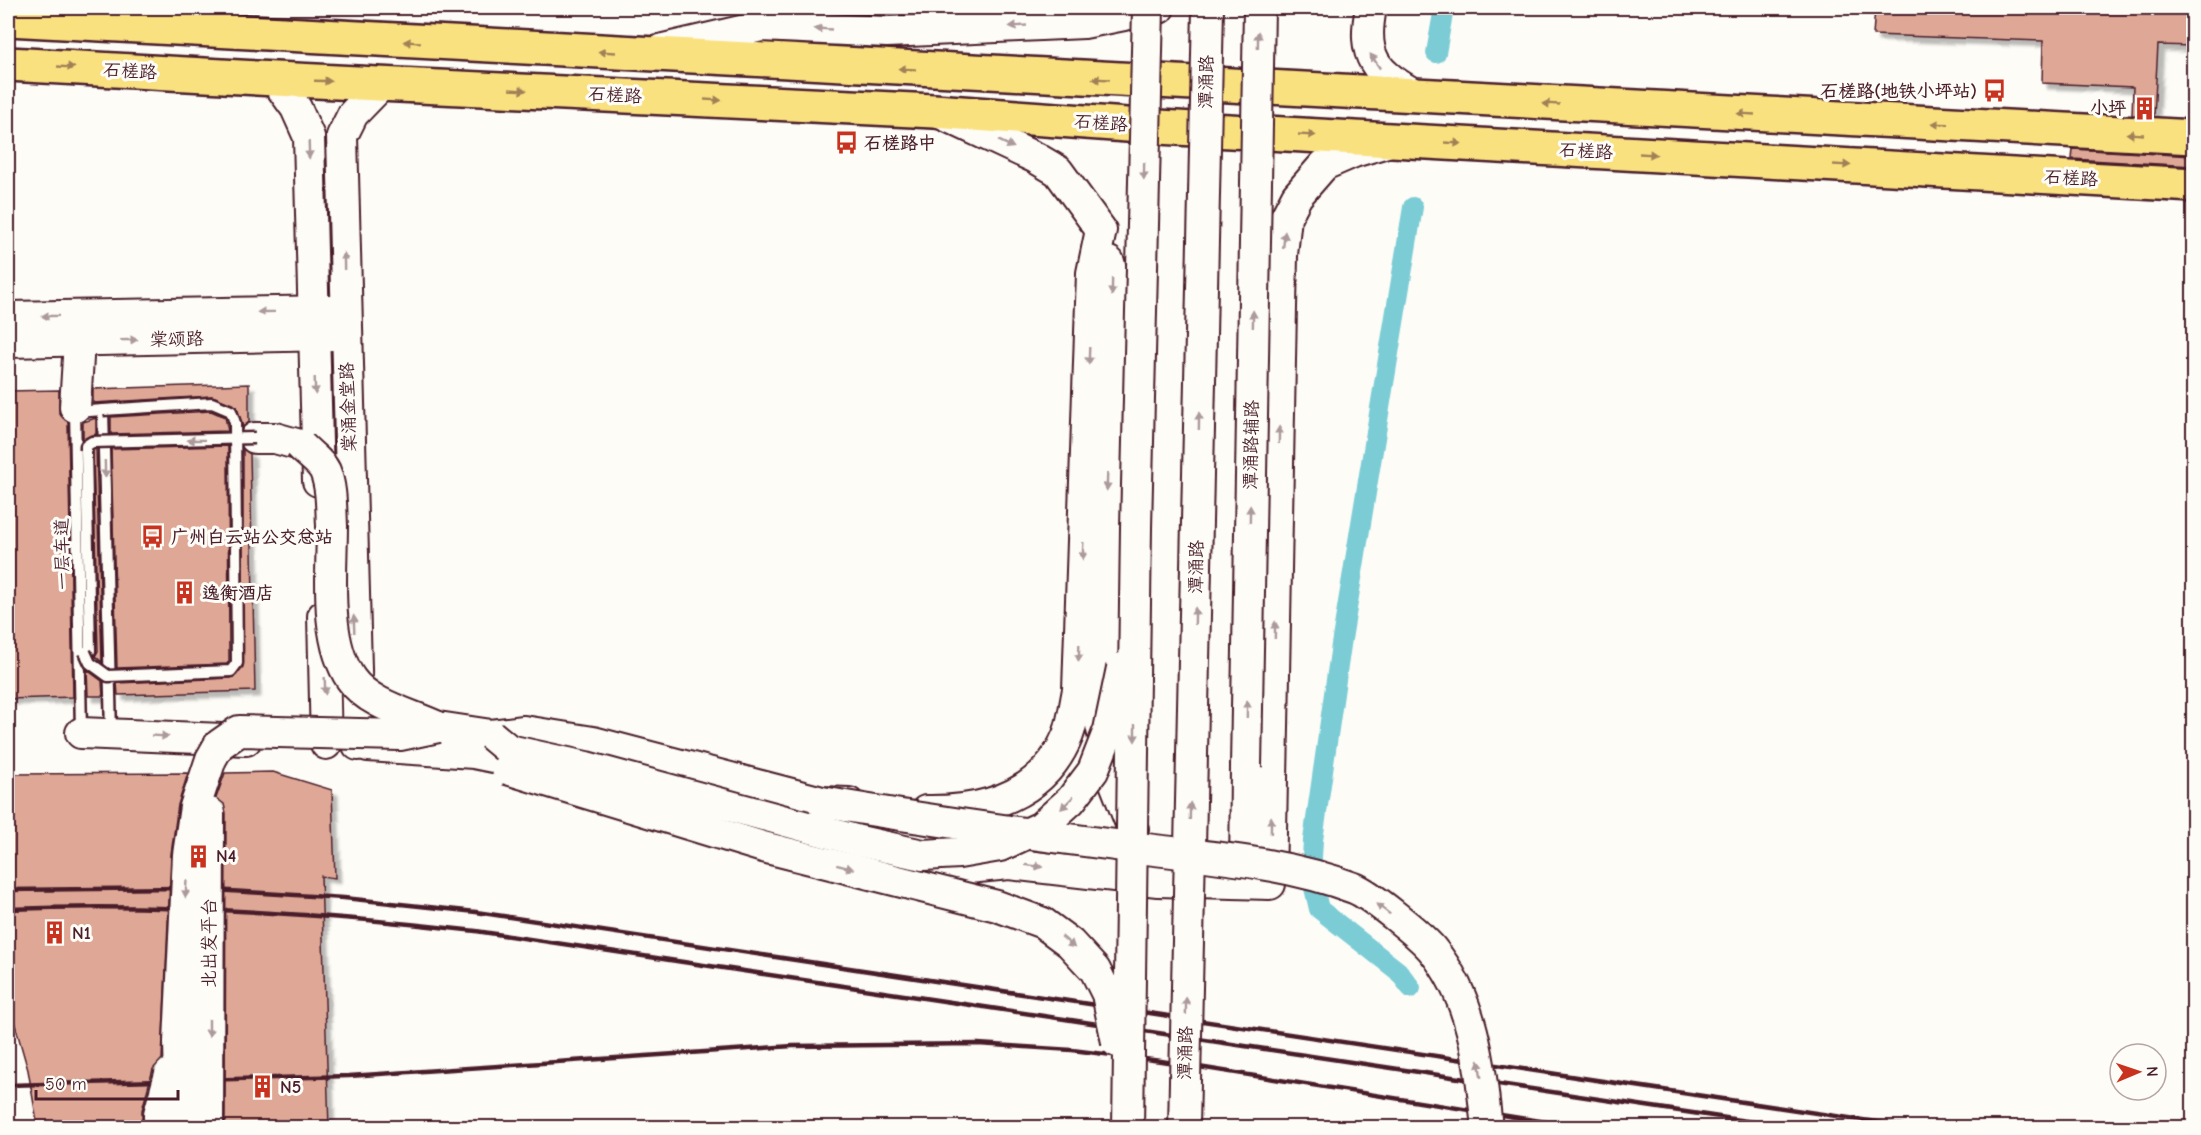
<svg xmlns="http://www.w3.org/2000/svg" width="2201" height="1135" viewBox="0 0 2201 1135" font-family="'Comic Neue','LXGW WenKai TC',sans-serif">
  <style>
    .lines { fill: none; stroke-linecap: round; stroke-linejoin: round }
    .canal { stroke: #7bccd5; stroke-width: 20 }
    .building { fill: #dfa896; stroke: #4a1f2b; stroke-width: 1.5; filter: url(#shadow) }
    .lane-casing { stroke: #4a1f2b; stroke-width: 15 }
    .secondary-casing { stroke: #4a1f2b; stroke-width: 34 }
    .primary-casing { stroke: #4a1f2b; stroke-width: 38 }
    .lane { stroke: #fdfcf7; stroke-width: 10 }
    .secondary { stroke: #fdfcf7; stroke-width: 30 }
    .primary { stroke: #fae180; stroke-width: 33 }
    .rail { stroke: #4a1f2b; stroke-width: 4.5 }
    .lane-bridge-casing { stroke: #4a1f2b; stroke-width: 15; stroke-linecap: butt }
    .secondary-bridge-casing { stroke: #4a1f2b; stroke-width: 34; stroke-linecap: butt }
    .lane-bridge { stroke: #fdfcf7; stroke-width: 10 }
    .secondary-bridge { stroke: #fdfcf7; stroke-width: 30 }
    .oneway { fill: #ac999b }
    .oneway2 { fill: #a28056 }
    .labels { text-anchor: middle; stroke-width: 6; stroke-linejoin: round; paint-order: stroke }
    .street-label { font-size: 18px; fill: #4a1f2b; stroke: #fdfcf7 }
    .poi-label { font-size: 18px; font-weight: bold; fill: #4a1f2b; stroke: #fdfcf7; text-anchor: start }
  </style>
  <defs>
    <filter id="shadow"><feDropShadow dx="5.5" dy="5.5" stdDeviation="1.5" flood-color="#0004"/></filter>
  </defs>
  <rect width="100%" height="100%" fill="#fdfcf7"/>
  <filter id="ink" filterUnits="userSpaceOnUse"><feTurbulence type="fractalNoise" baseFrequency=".0167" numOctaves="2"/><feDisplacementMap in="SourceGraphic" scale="12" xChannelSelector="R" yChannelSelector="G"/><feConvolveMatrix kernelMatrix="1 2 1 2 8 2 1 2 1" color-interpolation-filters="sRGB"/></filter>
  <g filter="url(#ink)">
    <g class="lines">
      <!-- canal -->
      <g class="canal">
        <polyline points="1436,53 1444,8"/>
        <polyline points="1411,988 1398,971 1319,909 1311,875 1313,840 1341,645 1413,207"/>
      </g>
    </g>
    <!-- building -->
    <g class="building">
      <polygon points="1875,8 2193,8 2193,46 2158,45 2154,116 2132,115 2133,87 2042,83 2043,41 1873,35"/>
      <polygon points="2073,149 2193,156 2193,166 2072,159"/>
      <polygon points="249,384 249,422 243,427 236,406 212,396 93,403 93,389"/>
      <polygon points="59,390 59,414 68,422 73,697 8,699 8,391"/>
      <polygon points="211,411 225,417 228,431 111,434 111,417"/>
      <polygon points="96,418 96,434 83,439 83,422"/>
      <polygon points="228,446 229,661 227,664 117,668 111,449"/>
      <polygon points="96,449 102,662 95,656 98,651 93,450"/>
      <polygon points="243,449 250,454 255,691 118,695 117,683 231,678 243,667"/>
      <polygon points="87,670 102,681 103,696 88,696"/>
      <polygon points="273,772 332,790 335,878 321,876 329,1128 225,1128 226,813 224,804 216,798 225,773"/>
      <polygon points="188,773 178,805 171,854 162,1059 153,1069 142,1110 142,1128 38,1128 28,1070 8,1000 8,774"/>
    </g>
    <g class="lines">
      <defs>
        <g id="lane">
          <polyline points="75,409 81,732"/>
          <polyline points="76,412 103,410 111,733"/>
          <polyline points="86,450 90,651"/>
        </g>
        <g id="secondary">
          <path d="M1371,8c-10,49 4,65 47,88"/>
          <polyline points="663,49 762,26 887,32 1084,23 1159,8"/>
          <polyline points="275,79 296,108 309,137 318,481"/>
          <polyline points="1109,262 1113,276 1101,725 1113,778 1133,829"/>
          <polyline points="8,317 333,311"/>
          <polyline points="8,342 334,335"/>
          <polyline points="75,407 79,341"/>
          <polyline points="255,438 275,438 300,445"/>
          <polyline points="323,616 326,744"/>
          <polyline points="438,727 491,735 524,731 593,742 822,802 849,803"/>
          <polyline points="81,733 246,740"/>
          <polyline points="358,745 342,136 353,114 382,84"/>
          <polyline points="368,746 474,753 532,765"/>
          <path d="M926,811c60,1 118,-16 142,-76 5,-13 7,-31 10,-45l14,-417 9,-43 -43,-59 -22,-13 -94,-44"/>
          <polyline points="812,814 933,841 968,837"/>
          <polyline points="924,866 968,868 1009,864 1158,881 1270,884 1282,255 1286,217 1297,196 1324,165 1354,152 1387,142"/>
          <polyline points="1245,882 1246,767"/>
        </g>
        <g id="primary">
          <polyline points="8,19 2194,137"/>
          <polyline points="8,64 275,79 934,111 1141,126 2194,185"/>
        </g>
      </defs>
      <!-- lane casing -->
      <use href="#lane" class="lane-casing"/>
      <!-- secondary casing -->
      <use href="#secondary" class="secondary-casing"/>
      <!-- primary casing -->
      <use href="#primary" class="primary-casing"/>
      <!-- lane -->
      <use href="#lane" class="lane"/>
      <!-- secondary -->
      <use href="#secondary" class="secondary"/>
      <!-- primary -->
      <use href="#primary" class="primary"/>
      <!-- rail -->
      <g class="rail">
        <polyline points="8,890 180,888 344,898 476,912 1916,1128"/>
        <path d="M8,909c156,-6 312,4 468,22l1317,197"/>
        <polyline points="8,1085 349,1076 793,1046 978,1044 1072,1050 1161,1061 1584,1128"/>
      </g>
      <defs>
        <g id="lane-bridge">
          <polyline points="86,450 86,446 92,442 255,438"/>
          <polyline points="85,652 90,663 108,676 231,671 237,663 235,423 231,411 212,403 103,410"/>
        </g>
        <g id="secondary-bridge">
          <path d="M300,445c7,8 21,17 25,26 7,17 6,37 7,55 0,45 -8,114 19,153 18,26 60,35 87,48"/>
          <polyline points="491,735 509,750 586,767 859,841 923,855 959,853 1000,846 1041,827 1071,800 1093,771 1109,730 1122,668"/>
          <polyline points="1246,767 1259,8"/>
          <polyline points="507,769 763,847 997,906 1043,923 1070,943 1095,970 1107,994 1117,1042"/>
          <path d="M822,802c103,18 206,32 309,45 75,10 152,14 223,41 16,6 66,47 78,61 42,51 48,115 55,179"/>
          <polyline points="159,1128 159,1114 170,1074"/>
          <polyline points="181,1128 179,1042 188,855 195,807 211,759 219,745 239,731 400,735 438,727"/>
          <polyline points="208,1128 209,813"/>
          <polyline points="1128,1128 1136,528 1148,8"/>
          <polyline points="1184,1128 1208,8"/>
        </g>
      </defs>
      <!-- lane-bridge casing -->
      <use href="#lane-bridge" class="lane-bridge-casing"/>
      <!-- secondary-bridge casing -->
      <use href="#secondary-bridge" class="secondary-bridge-casing"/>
      <!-- lane-bridge -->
      <use href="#lane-bridge" class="lane-bridge"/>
      <!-- secondary-bridge -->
      <use href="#secondary-bridge" class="secondary-bridge"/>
    </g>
    <!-- one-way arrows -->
    <defs><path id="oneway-solid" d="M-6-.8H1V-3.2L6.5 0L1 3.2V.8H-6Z" transform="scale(1.5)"/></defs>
    <g class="oneway">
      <use href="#oneway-solid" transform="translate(1018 26) rotate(177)"/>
      <use href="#oneway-solid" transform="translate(823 29) rotate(-177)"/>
      <use href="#oneway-solid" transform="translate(1258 40) rotate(-89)"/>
      <use href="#oneway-solid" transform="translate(1375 61) rotate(-124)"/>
      <use href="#oneway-solid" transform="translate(1006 144) rotate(25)"/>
      <use href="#oneway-solid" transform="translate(309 150) rotate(88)"/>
      <use href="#oneway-solid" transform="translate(1144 171) rotate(91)"/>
      <use href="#oneway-solid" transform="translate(1284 240) rotate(-84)"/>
      <use href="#oneway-solid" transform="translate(344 261) rotate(-91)"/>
      <use href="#oneway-solid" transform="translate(1112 287) rotate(91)"/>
      <use href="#oneway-solid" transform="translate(266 312) rotate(179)"/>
      <use href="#oneway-solid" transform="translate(50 316) rotate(179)"/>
      <use href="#oneway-solid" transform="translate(1253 319) rotate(-89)"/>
      <use href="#oneway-solid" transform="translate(129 340) rotate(-1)"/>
      <use href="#oneway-solid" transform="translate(1089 356) rotate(92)"/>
      <use href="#oneway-solid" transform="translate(315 386) rotate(88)"/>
      <use href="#oneway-solid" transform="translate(1199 421) rotate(-89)"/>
      <use href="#oneway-solid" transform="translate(1279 435) rotate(-89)"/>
      <use href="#oneway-solid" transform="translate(196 440) rotate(179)"/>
      <use href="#oneway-solid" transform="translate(105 469) rotate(89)"/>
      <use href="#oneway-solid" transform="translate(1107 482) rotate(92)"/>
      <use href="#oneway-solid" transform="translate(1250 514) rotate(-89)"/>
      <use href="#oneway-solid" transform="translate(1083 551) rotate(92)"/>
      <use href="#oneway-solid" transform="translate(1195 616) rotate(-89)"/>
      <use href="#oneway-solid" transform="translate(354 624) rotate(-92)"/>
      <use href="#oneway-solid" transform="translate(1275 630) rotate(-89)"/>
      <use href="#oneway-solid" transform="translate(1079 653) rotate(92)"/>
      <use href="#oneway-solid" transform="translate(325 686) rotate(88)"/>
      <use href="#oneway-solid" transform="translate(1247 709) rotate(-89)"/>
      <use href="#oneway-solid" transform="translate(1135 733) rotate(90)"/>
      <use href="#oneway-solid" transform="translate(160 736) rotate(3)"/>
      <use href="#oneway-solid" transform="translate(1067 803) rotate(135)"/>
      <use href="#oneway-solid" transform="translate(1190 811) rotate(-89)"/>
      <use href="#oneway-solid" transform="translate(1271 825) rotate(-89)"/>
      <use href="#oneway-solid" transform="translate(1034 866) rotate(7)"/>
      <use href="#oneway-solid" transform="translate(845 867) rotate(14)"/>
      <use href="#oneway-solid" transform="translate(186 889) rotate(93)"/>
      <use href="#oneway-solid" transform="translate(1383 909) rotate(-143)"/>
      <use href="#oneway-solid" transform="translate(1068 942) rotate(41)"/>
      <use href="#oneway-solid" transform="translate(1186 1006) rotate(-89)"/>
      <use href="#oneway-solid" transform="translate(209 1028) rotate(90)"/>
      <use href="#oneway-solid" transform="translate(1480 1069) rotate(-98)"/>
    </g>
    <g class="oneway2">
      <use href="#oneway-solid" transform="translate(412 42) rotate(-177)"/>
      <use href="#oneway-solid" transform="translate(607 52) rotate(-177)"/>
      <use href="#oneway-solid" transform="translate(66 67) rotate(3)"/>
      <use href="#oneway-solid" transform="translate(907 69) rotate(-177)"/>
      <use href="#oneway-solid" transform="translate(1101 79) rotate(-177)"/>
      <use href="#oneway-solid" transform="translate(323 81) rotate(2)"/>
      <use href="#oneway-solid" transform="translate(518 90) rotate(3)"/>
      <use href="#oneway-solid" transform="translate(713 100) rotate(3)"/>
      <use href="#oneway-solid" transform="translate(1551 104) rotate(-177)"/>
      <use href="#oneway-solid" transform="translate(1746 114) rotate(-177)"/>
      <use href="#oneway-solid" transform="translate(1940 124) rotate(-178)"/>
      <use href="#oneway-solid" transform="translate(2135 134) rotate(-177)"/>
      <use href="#oneway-solid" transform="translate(1307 135) rotate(3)"/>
      <use href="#oneway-solid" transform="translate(1453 143) rotate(3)"/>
      <use href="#oneway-solid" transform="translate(1648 154) rotate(3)"/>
      <use href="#oneway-solid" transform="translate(1842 165) rotate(3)"/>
    </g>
  </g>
  <!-- icons -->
  <defs>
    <symbol id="bus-bare" viewBox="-9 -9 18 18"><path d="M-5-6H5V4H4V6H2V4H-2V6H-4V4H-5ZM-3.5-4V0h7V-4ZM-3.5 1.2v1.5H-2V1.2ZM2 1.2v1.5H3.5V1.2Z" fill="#c8321e" stroke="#fdfcf7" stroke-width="2.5" paint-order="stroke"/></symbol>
    <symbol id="building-bare" viewBox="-9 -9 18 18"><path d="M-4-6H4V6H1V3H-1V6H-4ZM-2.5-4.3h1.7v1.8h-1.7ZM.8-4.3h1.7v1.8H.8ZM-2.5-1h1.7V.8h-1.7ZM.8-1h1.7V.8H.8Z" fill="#c8321e" stroke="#fdfcf7" stroke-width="2.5" paint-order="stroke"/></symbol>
  </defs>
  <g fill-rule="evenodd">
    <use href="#bus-bare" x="1978" y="74" width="33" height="33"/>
    <use href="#building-bare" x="2128" y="92" width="33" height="33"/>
    <use href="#bus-bare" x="830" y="126" width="33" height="33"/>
    <use href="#bus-bare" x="136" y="520" width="33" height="33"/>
    <use href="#building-bare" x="168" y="576" width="33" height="33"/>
    <use href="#building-bare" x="182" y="840" width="33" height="33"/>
    <use href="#building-bare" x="38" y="916" width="33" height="33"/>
    <use href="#building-bare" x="246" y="1070" width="33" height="33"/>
  </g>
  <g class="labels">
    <!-- street labels -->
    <g class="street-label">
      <text transform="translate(130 71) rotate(3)" y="6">石槎路</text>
      <text transform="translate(1206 82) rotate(-89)" y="6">潭涌路</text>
      <text transform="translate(615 95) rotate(3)" y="6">石槎路</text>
      <text transform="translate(1101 123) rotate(4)" y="6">石槎路</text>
      <text transform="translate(1586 151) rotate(3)" y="6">石槎路</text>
      <text transform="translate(2071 178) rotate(3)" y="6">石槎路</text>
      <text transform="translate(177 339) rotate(-1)" y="6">棠颂路</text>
      <text transform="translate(348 407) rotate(-92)" y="6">棠涌金堂路</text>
      <text transform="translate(1251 445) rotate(-89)" y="6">潭涌路辅路</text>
      <text transform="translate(62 554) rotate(-91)" y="6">一层车道</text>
      <text transform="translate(1196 567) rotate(-89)" y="6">潭涌路</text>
      <text transform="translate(209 943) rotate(-90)" y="6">北出发平台</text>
      <text transform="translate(1185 1053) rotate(-89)" y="6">潭涌路</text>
    </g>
    <!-- poi labels -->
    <g class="poi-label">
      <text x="1977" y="97" text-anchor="end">石槎路(地铁小坪站)</text>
      <text x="2126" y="114" text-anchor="end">小坪</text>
      <text x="864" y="149">石槎路中</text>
      <text x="171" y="543">广州白云站公交总站</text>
      <text x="202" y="599">逸衡酒店</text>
      <text x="216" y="862">N4</text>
      <text x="72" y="939">N1</text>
      <text x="280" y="1093">N5</text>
    </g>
  </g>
  <!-- margin -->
  <rect width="2201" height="1135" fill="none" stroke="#fdfcf7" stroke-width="30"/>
  <rect x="15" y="15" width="2171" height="1105" fill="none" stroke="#4a1f2b" stroke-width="2" filter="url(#ink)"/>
  <!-- north arrow -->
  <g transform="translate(2138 1072) rotate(88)"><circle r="28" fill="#fdfcf7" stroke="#b5a4a5" stroke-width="1.5"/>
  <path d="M0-4.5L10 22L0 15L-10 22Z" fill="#c8321e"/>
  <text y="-9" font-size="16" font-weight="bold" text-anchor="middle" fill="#4a1f2b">N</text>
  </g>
  <!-- scale -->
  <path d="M36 1090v9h142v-9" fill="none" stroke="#4a1f2b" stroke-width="3"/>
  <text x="45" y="1090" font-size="18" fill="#4a1f2b" stroke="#fdfcf7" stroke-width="4.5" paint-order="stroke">50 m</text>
</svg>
